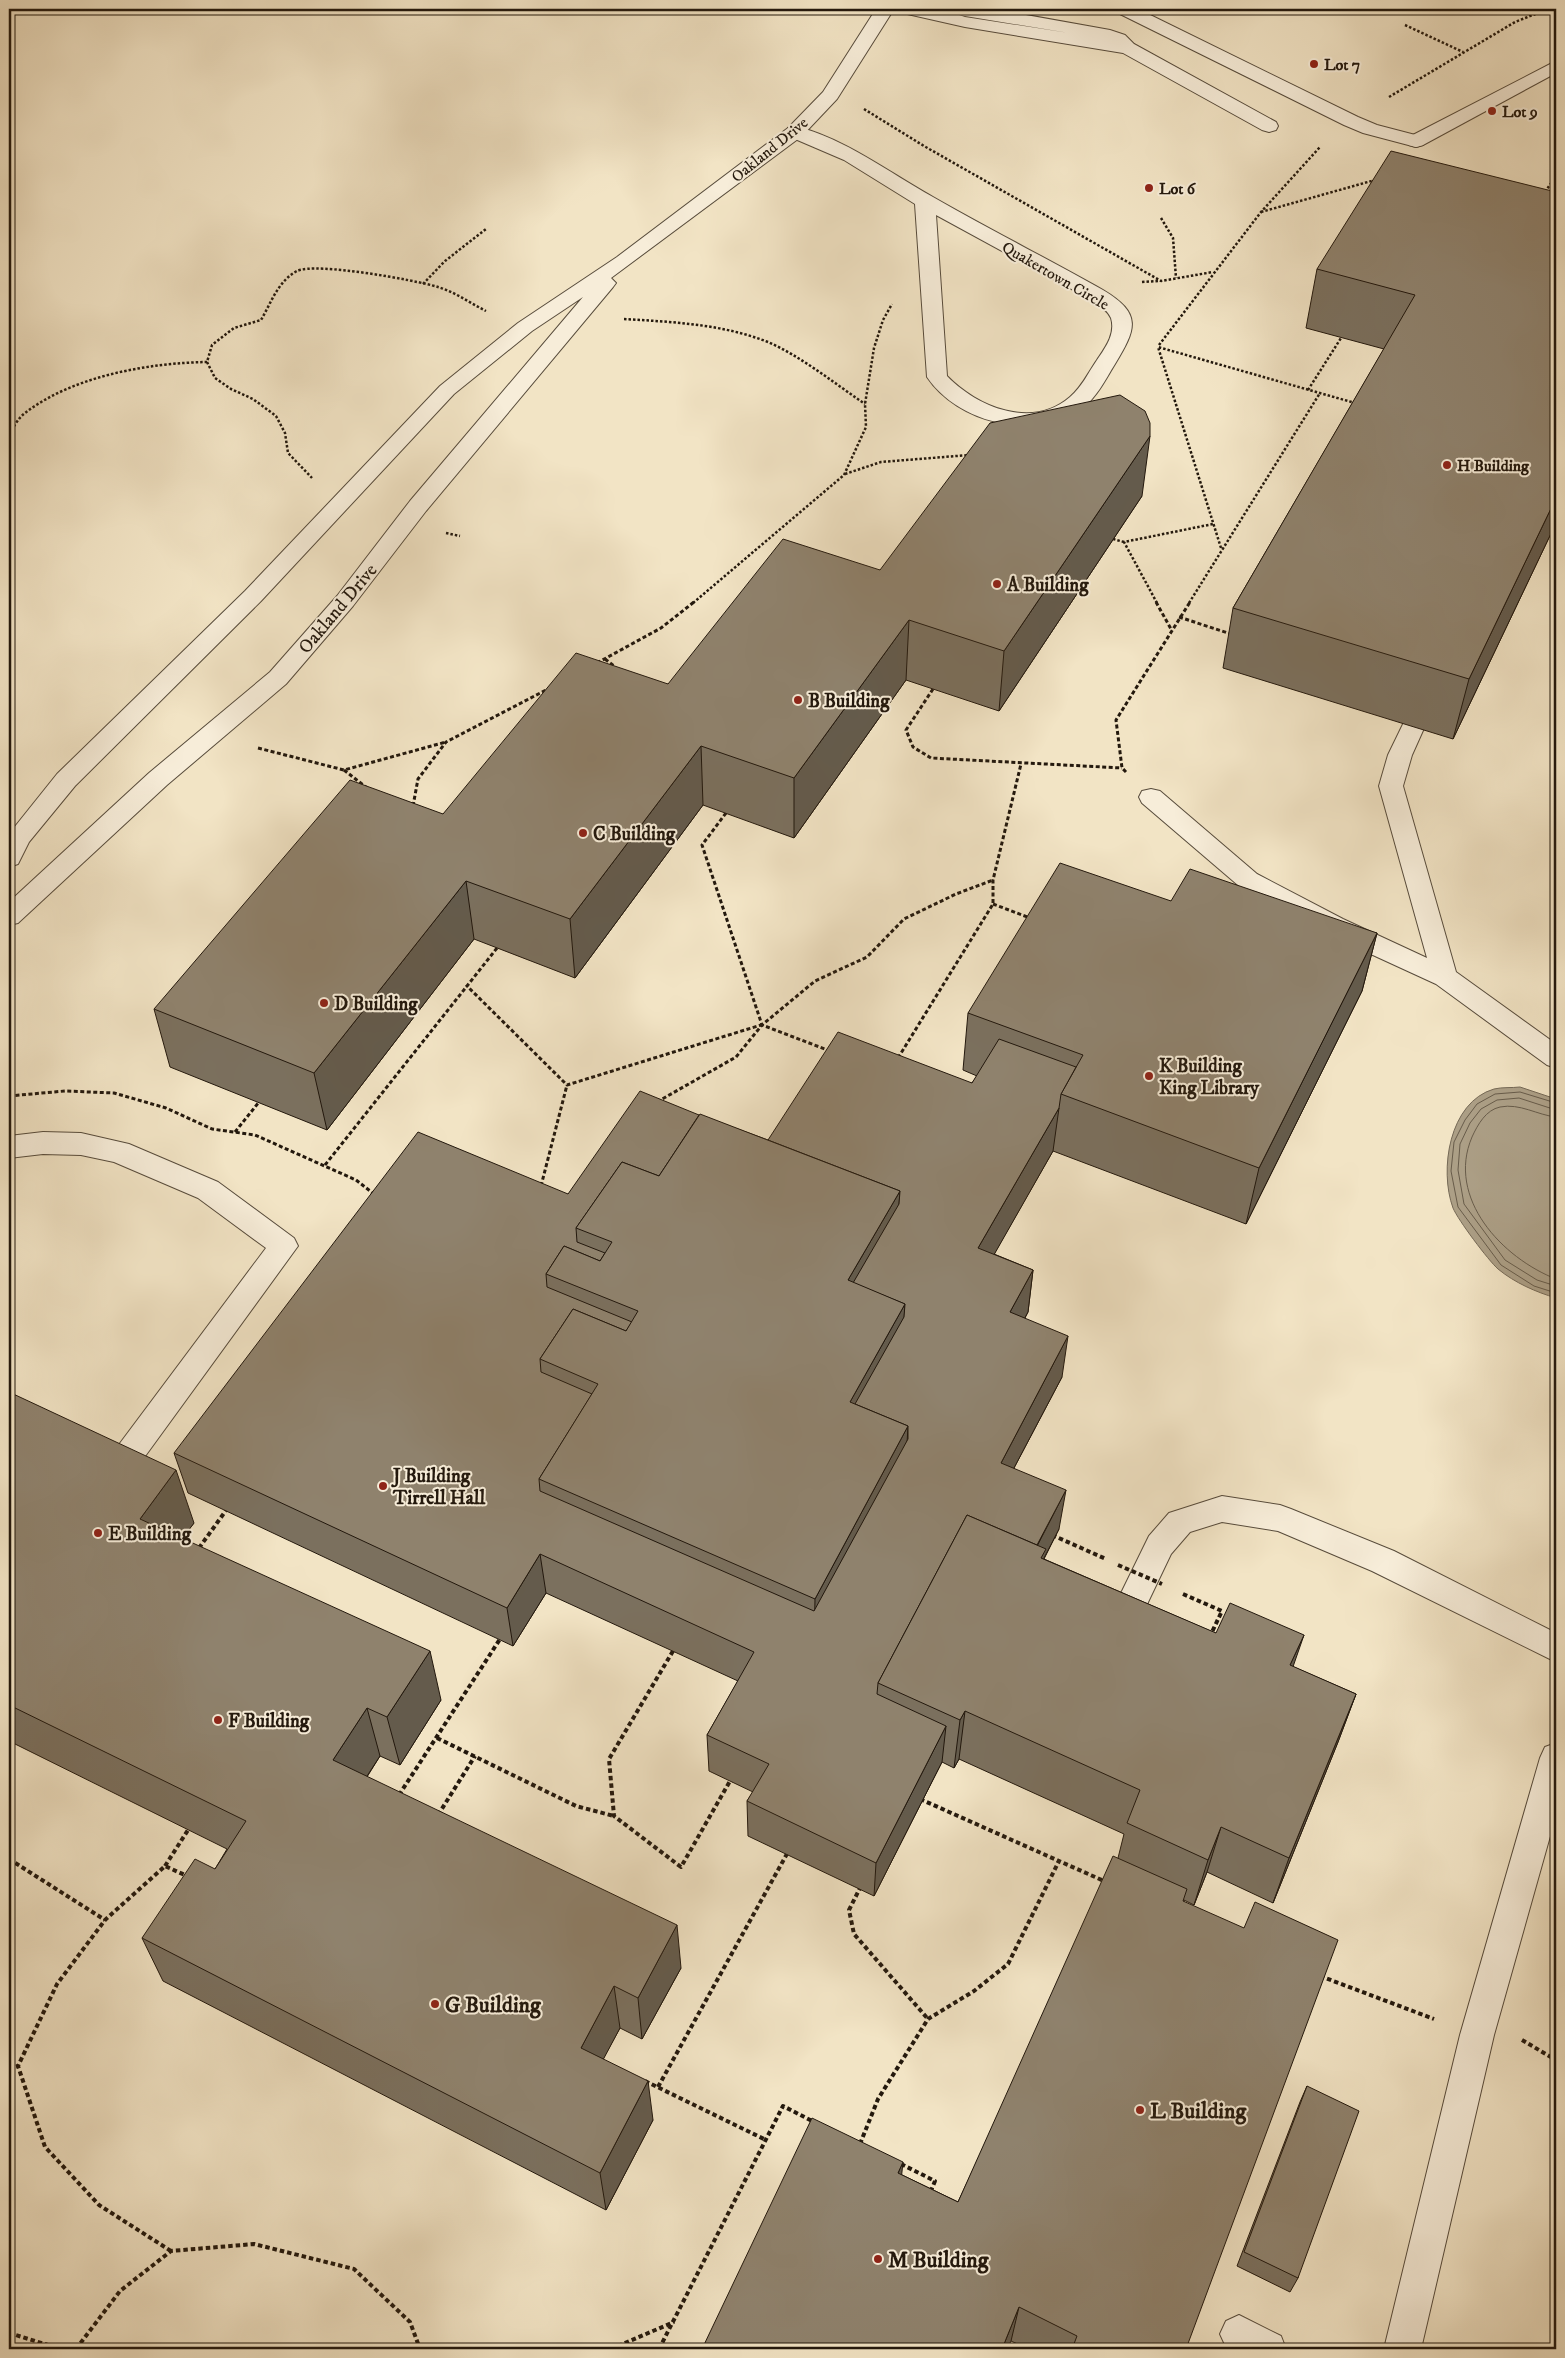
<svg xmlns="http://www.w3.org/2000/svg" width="1565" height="2358" viewBox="0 0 1565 2358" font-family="'IM FELL DW Pica',serif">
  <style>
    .water { fill: #ac9f86; stroke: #756956 }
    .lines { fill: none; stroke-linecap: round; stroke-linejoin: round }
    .shore { stroke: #685c4a; stroke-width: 1 }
    .service-casing { stroke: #574b3b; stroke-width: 2 }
    .minor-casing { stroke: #574b3b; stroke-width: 2 }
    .tertiary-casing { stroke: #574b3b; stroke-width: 2 }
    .path-far2 { stroke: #23180d; stroke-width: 2.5; stroke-dasharray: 2.5 2; stroke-linecap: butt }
    .path-far1 { stroke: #23180d; stroke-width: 3; stroke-dasharray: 4 2.5; stroke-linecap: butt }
    .path { stroke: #23180d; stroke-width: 4; stroke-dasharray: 4.5 3; stroke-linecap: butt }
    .service { fill: #f7edd9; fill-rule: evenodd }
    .minor { fill: #f7edd9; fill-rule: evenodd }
    .tertiary { fill: #f7edd9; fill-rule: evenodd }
    .path-bridge { stroke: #23180d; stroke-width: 4; stroke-dasharray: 4.5 3; stroke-linecap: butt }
    .wall { fill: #7b705e; stroke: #23180d }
    .shaded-wall { fill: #645b4c; stroke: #23180d }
    .building { fill: #8f826d; stroke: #23180d }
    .poi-dot { fill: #8f2418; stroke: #f7edd9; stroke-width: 2 }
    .labels { text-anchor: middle; stroke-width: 4; stroke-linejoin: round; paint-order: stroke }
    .far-poi-label { font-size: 16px; font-weight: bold; fill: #23180d; stroke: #f7edd9; text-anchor: start }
    .far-street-label { font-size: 16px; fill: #23180d; stroke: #f7edd9 }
    .poi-label { font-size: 19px; font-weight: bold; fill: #23180d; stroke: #f7edd9; text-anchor: start }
    .street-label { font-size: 19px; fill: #23180d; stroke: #f7edd9 }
    .near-poi-label { font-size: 22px; font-weight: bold; fill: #23180d; stroke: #f7edd9; text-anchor: start }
  </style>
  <rect width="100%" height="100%" fill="#f2e4c5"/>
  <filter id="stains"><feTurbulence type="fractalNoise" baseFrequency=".004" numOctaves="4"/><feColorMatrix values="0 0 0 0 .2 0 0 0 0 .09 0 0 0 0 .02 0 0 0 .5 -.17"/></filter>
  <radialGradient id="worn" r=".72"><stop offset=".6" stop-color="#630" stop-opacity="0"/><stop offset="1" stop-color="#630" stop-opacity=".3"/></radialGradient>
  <!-- water -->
  <path class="water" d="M1520,1087l36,12v199c-20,-6 -41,-15 -58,-29 -10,-9 -40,-49 -45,-61 -14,-38 -4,-106 41,-119 8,-2 18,-1 26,-2z"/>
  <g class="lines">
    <!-- shore -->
    <g class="shore">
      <polyline points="1556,1103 1520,1092 1495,1094 1477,1104 1465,1120 1454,1142 1451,1171 1458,1207 1501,1265 1534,1286 1556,1293"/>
      <polyline points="1556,1110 1519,1098 1497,1100 1481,1109 1470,1123 1460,1144 1458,1170 1464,1204 1505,1260 1537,1280 1556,1286"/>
      <path d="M1556,1117c-19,-2 -36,-14 -56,-10 -14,3 -22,17 -28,30 -26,61 30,121 84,142"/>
    </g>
    <defs>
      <g id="service">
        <path d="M900,9l39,2 -1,-2h55l117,21 15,5 9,9 142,78 2,4 -2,4 -7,2 -7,-2 -139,-77 -158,-26 -62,-14zM959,15l110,18 -104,-16z"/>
        <polygon points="1115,9 1138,9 1358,117 1377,125 1423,137 1425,141 1423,145 1416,147 1363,133 1344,125 1118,13"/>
        <polygon points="1413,718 1421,720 1425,726 1412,755 1403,786 1456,972 1556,1044 1556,1068 1547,1065 1436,984 1325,933 1239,886 1142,803 1139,797 1142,791 1151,789 1160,791 1257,874 1343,919 1427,958 1379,786 1388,755 1405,720"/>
        <polygon points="43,1132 81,1133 129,1144 218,1182 294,1238 298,1246 122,1488 111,1492 100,1488 96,1479 100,1470 266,1248 198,1198 114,1162 81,1155 43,1154 9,1158 9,1136"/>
        <polygon points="1222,1496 1280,1505 1291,1509 1394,1551 1556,1633 1556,1662 1372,1571 1278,1531 1222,1522 1190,1532 1171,1554 1129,1642 1118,1646 1107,1642 1102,1632 1149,1536 1169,1513"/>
        <polygon points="1556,1743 1556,1815 1494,2035 1421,2349 1384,2349 1460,2035 1540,1758 1545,1747"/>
        <polygon points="1239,2315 1281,2336 1286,2349 1230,2349 1226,2347 1220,2334 1226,2321"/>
      </g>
      <g id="minor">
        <polygon points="1556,61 1556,73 1423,145 1416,147 1409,145 1407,141 1409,137"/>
        <path d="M795,126c51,13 93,46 138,71 56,32 113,61 170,93 40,24 33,39 12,74 -10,16 -19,35 -35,46 -47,31 -122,13 -153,-33l-12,-173 -71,-44 -56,-24 -2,-4 2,-4zM936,215l152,83c9,5 19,11 23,20 5,16 -6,30 -14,42 -9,13 -15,27 -27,37 -38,33 -93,10 -123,-21z"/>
      </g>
      <polygon id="tertiary" points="876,9 894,9 837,99 802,136 611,278 616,283 613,287 426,511 353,606 286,684 167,785 18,923 9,925 9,902 149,773 270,672 337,596 410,501 583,297 532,331 454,394 261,601 75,786 29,842 18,864 9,867 9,834 57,774 245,591 440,386 518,323 617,257 788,128 823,92"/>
    </defs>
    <!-- service casing -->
    <use href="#service" class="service-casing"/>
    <!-- minor casing -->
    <use href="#minor" class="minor-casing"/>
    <!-- tertiary casing -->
    <use href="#tertiary" class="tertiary-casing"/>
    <!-- path-far2 -->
    <g class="path-far2">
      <polyline points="1405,25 1463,52"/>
      <polyline points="1389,97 1515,22 1548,9"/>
      <polyline points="864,109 924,146 1161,281 1213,272"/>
      <polyline points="1545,192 1556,176"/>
      <polyline points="1261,212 1375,180"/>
      <polyline points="1161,218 1173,238 1176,278"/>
      <polyline points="1142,282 1159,281"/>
      <polyline points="423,284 445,261 486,229"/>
      <path d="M624,319c49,3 98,5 144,23 34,15 66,41 97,62"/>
      <polyline points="1159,345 1261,212 1320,147"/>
      <polyline points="207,362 215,378 231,389 253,399 276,416 285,433 288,453 312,478"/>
      <polyline points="1308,390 1341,338"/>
      <path d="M9,434c5,-7 9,-16 16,-21 48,-37 123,-50 182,-51l5,-17 22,-17 27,-8c10,-17 17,-39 36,-49 19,-9 118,9 141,16 17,5 32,16 48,24"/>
      <polyline points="845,474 881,462 969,455"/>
      <polyline points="446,533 460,536"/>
      <polyline points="1113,539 1124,542"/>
      <polyline points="1221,548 1158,347 1355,403"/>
      <polyline points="693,603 844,475 866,427 865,404 874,348 883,320 892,304"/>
      <polyline points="1157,603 1124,542 1213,524"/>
      <polyline points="1189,603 1320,393"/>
    </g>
    <!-- path-far1 -->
    <g class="path-far1">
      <polyline points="1156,602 1171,629"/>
      <polyline points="1179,617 1231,634"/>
      <polyline points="605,659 614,666"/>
      <polyline points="597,663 661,628 694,602"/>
      <polyline points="933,689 906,730 913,747 931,758 1122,768"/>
      <polyline points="258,748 344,770 446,742"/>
      <polyline points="344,770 367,788"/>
      <polyline points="1126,772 1122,768 1116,720 1190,602"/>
      <polyline points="413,806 418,779 446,742 548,689"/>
      <polyline points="726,813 702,845 762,1025 830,1051"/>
      <polyline points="1553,870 1556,860"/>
      <polyline points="993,904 1030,918"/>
      <polyline points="497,948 467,986 567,1085 761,1025"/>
      <polyline points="898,1058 993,904 993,880 1021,764"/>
      <polyline points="9,1096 65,1091 114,1093 166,1108 212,1129 255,1135 356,1180 374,1194"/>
      <polyline points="657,1102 736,1057 762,1025 815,981 867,957 904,919 956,894 993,880"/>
      <polyline points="235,1132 259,1102"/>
      <polyline points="325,1165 467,986"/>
      <polyline points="541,1186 567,1085"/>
    </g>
    <!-- path -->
    <g class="path">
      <polyline points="1052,1535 1106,1559"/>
      <polyline points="199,1548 227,1509"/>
      <polyline points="1183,1594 1222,1611 1211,1634"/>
      <polyline points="673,1651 609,1759 614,1816 681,1867 730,1781 733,1780"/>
      <polyline points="437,1738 576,1806 614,1816"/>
      <polyline points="399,1795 502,1636"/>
      <polyline points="920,1799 1059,1861"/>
      <polyline points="438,1815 475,1756"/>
      <polyline points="9,1859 105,1920"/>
      <polyline points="165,1866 188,1830"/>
      <polyline points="861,1886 849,1910 854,1934 928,2019"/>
      <polyline points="1320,1976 1434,2019"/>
      <polyline points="1522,2040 1556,2060"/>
      <polyline points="9,2069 18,2066"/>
      <polyline points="645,2081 766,2140"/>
      <polyline points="658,2087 788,1852"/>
      <polyline points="860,2144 878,2099 928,2019 974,1991 1008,1964 1059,1861 1104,1881"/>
      <polyline points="901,2164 935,2181 930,2193"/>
      <polyline points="171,2251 99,2205 45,2147 18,2066 57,1984 105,1920 165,1866 187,1876"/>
      <polyline points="9,2333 61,2349"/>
      <polyline points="76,2349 120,2291 171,2251 254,2244 354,2269 410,2322 420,2349"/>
      <polyline points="611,2349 674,2322"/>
      <polyline points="659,2349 783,2106 814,2122"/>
    </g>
    <!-- service -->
    <use href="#service" class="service"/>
    <!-- minor -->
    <use href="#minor" class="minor"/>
    <!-- tertiary -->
    <use href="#tertiary" class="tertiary"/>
    <!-- path-bridge -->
    <polyline class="path-bridge" points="1118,1565 1162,1584"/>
  </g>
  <!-- wall -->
  <g class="wall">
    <polygon points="1556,192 1556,523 1453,739 1223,668 1233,608 1384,349 1306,328 1317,269"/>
    <polygon points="1142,496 999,711 906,680 794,838 703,805 575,978 474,939 327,1130 170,1067 154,1009 443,814 668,684 880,570"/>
    <polygon points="1171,901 1377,933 1362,991 1246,1224 1053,1151 994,1254 1033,1270 1028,1312 1025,1318 1062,1377 1014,1468 1059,1529 1044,1559 1356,1694 1338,1742 1273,1903 1207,1872 1194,1905 1184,1900 1184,1901 1186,2349 1028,2349 1011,2341 902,2175 958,2202 1118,1858 1124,1834 959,1759 954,1768 942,1762 874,1896 748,1836 747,1801 753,1792 709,1771 707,1735 738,1681 546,1593 513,1646 188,1493 174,1453 568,1194 699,1115 768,1140 972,1083 977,1076 963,1070 968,1013"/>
    <polygon points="9,1392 194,1523 182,1538 441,1700 400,1765 380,1756 367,1777 681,1968 642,2039 620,2028 603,2059 653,2120 606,2210 163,1981 142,1938 215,1869 227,1849 9,1741"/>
    <polygon points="1307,2086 1298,2278 1290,2292 1237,2266 1300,2102"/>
  </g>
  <!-- shaded-wall -->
  <g class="shaded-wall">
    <polygon points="1150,436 1142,496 999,711 1004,651"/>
    <polygon points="1556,498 1556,523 1453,739 1469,679"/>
    <polygon points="909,620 906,680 794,838 794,778"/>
    <polygon points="701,746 703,805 575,978 570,919"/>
    <polygon points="466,881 474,939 327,1130 314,1073"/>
    <polygon points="1377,933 1362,991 1246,1224 1259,1168"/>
    <polygon points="1059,1108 1053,1151 974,1290 978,1248"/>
    <polygon points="900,1191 896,1247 865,1301 848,1280"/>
    <polygon points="1033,1270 1028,1312 1005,1354 1010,1312"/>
    <polygon points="905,1304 902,1358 866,1422 850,1402"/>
    <polygon points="1068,1336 1062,1377 996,1502 1001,1463"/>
    <polygon points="908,1426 905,1479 814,1649 815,1599"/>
    <polygon points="176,1470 194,1523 159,1570 140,1519"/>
    <polygon points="1066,1490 1059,1529 1044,1558 1038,1600 1032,1556"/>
    <polygon points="540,1554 546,1593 513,1646 507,1608"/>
    <polygon points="1304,1635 1287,1684 1290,1665"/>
    <polygon points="430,1651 441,1700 400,1765 387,1717"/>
    <polygon points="1356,1694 1338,1742 1273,1903 1289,1858"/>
    <polygon points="367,1708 380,1756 347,1807 333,1760"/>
    <polygon points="965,1711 959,1759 954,1768 960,1720"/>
    <polygon points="946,1726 942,1762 874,1896 876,1863"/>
    <polygon points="1221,1827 1207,1872 1194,1905 1208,1860"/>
    <polygon points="677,1925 681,1968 642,2039 638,1998"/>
    <polygon points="614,1986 620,2028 588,2088 581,2048"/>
    <polygon points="648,2081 653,2120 606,2210 600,2173"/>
    <polygon points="903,2162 899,2200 898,2173"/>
    <polygon points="1019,2307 1011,2341 1007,2349 1002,2349"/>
  </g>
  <!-- building -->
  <g class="building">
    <polygon points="1391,151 1556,192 1556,498 1469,679 1233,608 1415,295 1317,269"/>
    <polygon points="1120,395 1145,411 1150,423 1150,436 1004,651 909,620 794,778 701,746 570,919 466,881 314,1073 154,1009 350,780 443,814 576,653 668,684 783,539 880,570 990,423"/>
    <polygon points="1060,863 1171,901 1190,869 1377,933 1259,1168 1061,1094 1083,1055 968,1013"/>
    <polygon points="838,1032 972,1083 999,1039 1076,1067 1061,1094 1059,1108 978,1248 1033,1270 1010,1312 1068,1336 1001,1463 1066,1490 1037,1545 967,1515 878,1683 877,1694 946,1726 876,1863 747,1801 769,1764 707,1735 754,1652 540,1554 507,1608 174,1453 418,1132 568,1194 640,1091 699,1115 659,1176 622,1162 576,1228 577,1242 605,1253 600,1261 564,1246 546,1274 547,1287 632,1322 626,1331 573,1309 540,1359 541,1372 592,1394 539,1479 540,1491 814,1611 908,1439 908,1426 855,1404 904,1317 905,1304 853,1283 899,1204 900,1191 768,1140"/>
    <polygon points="700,1114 900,1191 848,1280 905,1304 850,1402 908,1426 815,1599 539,1479 598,1384 540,1359 573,1309 626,1331 638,1311 546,1274 564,1246 600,1261 612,1242 576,1228 622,1162 659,1176"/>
    <polygon points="9,1392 176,1470 140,1519 430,1651 387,1717 367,1708 333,1760 677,1925 638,1998 614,1986 581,2048 648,2081 600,2173 142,1938 195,1859 215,1869 246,1821 9,1705"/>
    <polygon points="967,1515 1046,1549 1041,1558 1216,1633 1230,1603 1304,1635 1290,1665 1356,1694 1289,1858 1221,1827 1208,1860 1127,1823 1140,1790 965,1711 960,1720 878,1683"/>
    <polygon points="1113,1856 1187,1889 1183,1901 1244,1928 1255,1902 1338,1940 1186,2349 1072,2349 1077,2336 1019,2307 1002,2349 702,2349 812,2118 903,2162 898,2173 958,2202"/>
    <polygon points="1307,2086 1359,2111 1298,2278 1244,2252"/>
  </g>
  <!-- markers -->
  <g class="poi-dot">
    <circle cx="1314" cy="64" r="5"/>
    <circle cx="1492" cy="111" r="5"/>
    <circle cx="1149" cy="188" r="5"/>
    <circle cx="1447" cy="465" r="5"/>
    <circle cx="997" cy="584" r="5"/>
    <circle cx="798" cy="700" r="5"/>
    <circle cx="583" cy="833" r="5"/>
    <circle cx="324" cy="1003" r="5"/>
    <circle cx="1149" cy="1076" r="5"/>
    <circle cx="383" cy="1486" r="5"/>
    <circle cx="98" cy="1533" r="5"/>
    <circle cx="218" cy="1720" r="5"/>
    <circle cx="435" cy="2004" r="5"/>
    <circle cx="1140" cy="2110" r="5"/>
    <circle cx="878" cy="2259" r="5"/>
  </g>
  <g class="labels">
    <!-- far-poi labels -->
    <g class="far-poi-label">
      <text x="1324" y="70">Lot 7</text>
      <text x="1502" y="117">Lot 9</text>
      <text x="1159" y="194">Lot 6</text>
      <text x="1457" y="471">H Building</text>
    </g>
    <!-- far-street labels -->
    <g class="far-street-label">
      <text transform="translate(769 149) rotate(-39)" y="6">Oakland Drive</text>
      <text transform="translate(1056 275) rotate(30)" y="6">Quakertown Circle</text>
    </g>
    <!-- poi labels -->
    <g class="poi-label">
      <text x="1007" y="591">A Building</text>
      <text x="808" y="707">B Building</text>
      <text x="593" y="840">C Building</text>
      <text x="334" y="1010">D Building</text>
      <text x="1159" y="1072">K Building<tspan x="1159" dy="22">King Library</tspan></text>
      <text x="393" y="1482">J Building<tspan x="393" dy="22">Tirrell Hall</tspan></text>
      <text x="108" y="1540">E Building</text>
      <text x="228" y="1727">F Building</text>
    </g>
    <!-- street labels -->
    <g class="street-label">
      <text transform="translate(337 608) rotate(-50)" y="7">Oakland Drive</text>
    </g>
    <!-- near-poi labels -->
    <g class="near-poi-label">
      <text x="445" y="2012">G Building</text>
      <text x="1150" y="2118">L Building</text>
      <text x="888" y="2267">M Building</text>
    </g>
  </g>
  <!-- margin -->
  <rect width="1565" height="2358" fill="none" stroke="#f2e4c5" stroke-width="30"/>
  <rect x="10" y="10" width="1545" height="2338" fill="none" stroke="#23180d" stroke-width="2.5"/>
  <rect x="15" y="15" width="1535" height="2328" fill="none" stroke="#23180d"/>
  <rect width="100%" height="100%" filter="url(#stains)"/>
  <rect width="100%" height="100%" fill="url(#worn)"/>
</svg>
